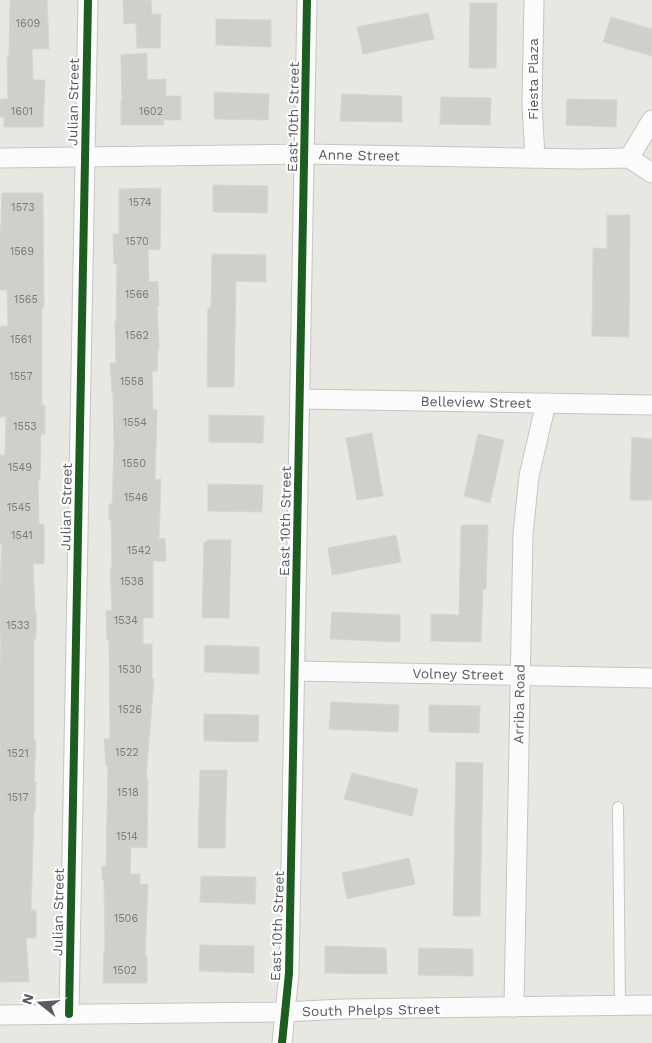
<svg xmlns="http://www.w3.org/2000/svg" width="652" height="1043" viewBox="0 0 652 1043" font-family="'Work Sans',sans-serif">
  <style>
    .building { fill: #d0cfcc; stroke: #d7d5d2 }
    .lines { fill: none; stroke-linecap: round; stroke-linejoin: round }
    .service-casing { stroke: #c5c5c4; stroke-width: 12 }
    .minor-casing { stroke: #c5c5c4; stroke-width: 21 }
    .service { stroke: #fcfbfb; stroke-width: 10 }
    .minor { stroke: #fcfbfb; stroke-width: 19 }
    .cycleway-casing { stroke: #fff; stroke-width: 11 }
    .cycleway { stroke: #1b5e20; stroke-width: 8 }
    .labels { text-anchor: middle; stroke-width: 4; stroke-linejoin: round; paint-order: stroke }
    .number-label { font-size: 11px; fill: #777a7c }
    .street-label { font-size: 14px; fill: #585c60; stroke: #fff }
  </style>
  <rect width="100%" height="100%" fill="#e8e7e2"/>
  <!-- building -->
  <g class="building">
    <polygon points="10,0 47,0 49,49 32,49 33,80 45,80 43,127 4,127 4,117 0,117 0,99 8,99 7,56 9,56"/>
    <polygon points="123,0 151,0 152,14 161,14 160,48 137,48 136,23 124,24"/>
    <polygon points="470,3 497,3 496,68 469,68"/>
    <polygon points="428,13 434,39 363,54 357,27"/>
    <polygon points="611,17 652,29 652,56 603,42"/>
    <polygon points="216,19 271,20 271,47 216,45"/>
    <polygon points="147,53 147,80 166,79 166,96 181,96 181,120 163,120 164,125 121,125 121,101 122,102 121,55"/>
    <polygon points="214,92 269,94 268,120 214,119"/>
    <polygon points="342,94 402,96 402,122 340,121"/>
    <polygon points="441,97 491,98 490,125 440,124"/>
    <polygon points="567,99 617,100 616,127 566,125"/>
    <polygon points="213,185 268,186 267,213 213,212"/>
    <polygon points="161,188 160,250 148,249 149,282 158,281 159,306 157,306 159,349 158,349 157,371 152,371 153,410 157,410 155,480 161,479 159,539 165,538 166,561 153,561 153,618 143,618 143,644 152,644 152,679 154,679 146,779 148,779 147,848 131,847 130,874 140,874 140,884 148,884 145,956 147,956 147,983 103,983 104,950 105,950 104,880 102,880 102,866 106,866 108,766 106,766 104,739 110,739 109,640 107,640 106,611 112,610 110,568 112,568 111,520 109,520 109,504 112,504 114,446 113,392 112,392 110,363 116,363 115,322 116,322 117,264 114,264 113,234 119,234 119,189"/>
    <polygon points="2,193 43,193 44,307 42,307 42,405 45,405 45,434 41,434 40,479 38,480 39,524 44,524 44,564 33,564 35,611 36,611 36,639 34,639 34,740 36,740 34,782 36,782 35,812 34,812 31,910 36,910 36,938 26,938 29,982 0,982 0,662 1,639 0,639 0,584 2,544 0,544 0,455 5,455 6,417 0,417 0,326 8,326 7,290 0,290 0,226 1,226"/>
    <polygon points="607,215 630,215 629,337 592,336 593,248 607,249"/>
    <polygon points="212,254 266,255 266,282 236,281 234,387 207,387 208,308 211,308"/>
    <polygon points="209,415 264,416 263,443 209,442"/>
    <polygon points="372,433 383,496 357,500 346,438"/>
    <polygon points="478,434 504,440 490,503 464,496"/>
    <polygon points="632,437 652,439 652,500 630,500"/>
    <polygon points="208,484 263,485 262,512 208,511"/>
    <polygon points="461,525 488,525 486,589 483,589 481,642 431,641 431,614 459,615"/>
    <polygon points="396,535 401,562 332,575 328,548"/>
    <polygon points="207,540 231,540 229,618 202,618 204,542 207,542"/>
    <polygon points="332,612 400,615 400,642 330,639"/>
    <polygon points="205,645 259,647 259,674 204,672"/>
    <polygon points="331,702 399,705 398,732 329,729"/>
    <polygon points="429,705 480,706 479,733 429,732"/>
    <polygon points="204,714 259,715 258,742 204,741"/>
    <polygon points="456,762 483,763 480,916 453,916"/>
    <polygon points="200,770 227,770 225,848 198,848"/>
    <polygon points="352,773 418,789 412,816 344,799"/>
    <polygon points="409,858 415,884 347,899 342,873"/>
    <polygon points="201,876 256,877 255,904 200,902"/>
    <polygon points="200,945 254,946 254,973 199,971"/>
    <polygon points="325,946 386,948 387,974 325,973"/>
    <polygon points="419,948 473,949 473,976 418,975"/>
  </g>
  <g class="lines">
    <defs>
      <polyline id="service" points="618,807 620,1006"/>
      <g id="minor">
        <polyline points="534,0 532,104 535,158"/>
        <polyline points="0,158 305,154 582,159 629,158"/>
        <polyline points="629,158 652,120"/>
        <polyline points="629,158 652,173"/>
        <polyline points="300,399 652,405"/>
        <polyline points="295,671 652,678"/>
        <polyline points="514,1007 523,534 529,476 546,403"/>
        <polyline points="69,1014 88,0"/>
        <polyline points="0,1015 285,1012 343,1009 652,1005"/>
        <polyline points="282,1043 289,973 307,0"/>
      </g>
    </defs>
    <!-- service casing -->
    <use href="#service" class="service-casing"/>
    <!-- minor casing -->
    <use href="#minor" class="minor-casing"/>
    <!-- service -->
    <use href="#service" class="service"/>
    <!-- minor -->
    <use href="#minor" class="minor"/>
    <defs>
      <g id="cycleway">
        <polyline points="69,1014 88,0"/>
        <polyline points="282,1043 289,973 307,0"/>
      </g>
    </defs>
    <!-- cycleway casing -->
    <use href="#cycleway" class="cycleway-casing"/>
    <!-- cycleway -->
    <use href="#cycleway" class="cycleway"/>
  </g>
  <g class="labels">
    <!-- number labels -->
    <g class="number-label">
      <text x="28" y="27">1609</text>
      <text x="22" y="115">1601</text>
      <text x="151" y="115">1602</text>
      <text x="140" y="206">1574</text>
      <text x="23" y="211">1573</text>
      <text x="137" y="245">1570</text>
      <text x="22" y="255">1569</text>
      <text x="137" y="298">1566</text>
      <text x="26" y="303">1565</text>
      <text x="137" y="339">1562</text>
      <text x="21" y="343">1561</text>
      <text x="21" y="380">1557</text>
      <text x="132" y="385">1558</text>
      <text x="135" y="426">1554</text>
      <text x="25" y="430">1553</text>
      <text x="134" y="467">1550</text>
      <text x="20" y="471">1549</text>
      <text x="136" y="501">1546</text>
      <text x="19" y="511">1545</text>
      <text x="22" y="539">1541</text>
      <text x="139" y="554">1542</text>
      <text x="132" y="585">1538</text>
      <text x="126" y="624">1534</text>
      <text x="18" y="629">1533</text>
      <text x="130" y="673">1530</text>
      <text x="130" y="713">1526</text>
      <text x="127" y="756">1522</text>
      <text x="18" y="757">1521</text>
      <text x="128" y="796">1518</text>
      <text x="18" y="801">1517</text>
      <text x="127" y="840">1514</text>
      <text x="126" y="922">1506</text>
      <text x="125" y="974">1502</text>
    </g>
    <!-- street labels -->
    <g class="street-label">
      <text transform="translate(533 79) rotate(-90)" y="5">Fiesta Plaza</text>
      <text transform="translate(73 102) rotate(-89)" y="5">Julian Street</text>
      <text transform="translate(293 117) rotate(-89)" y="5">East 10th Street</text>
      <text transform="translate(359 155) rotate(1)" y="5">Anne Street</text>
      <text transform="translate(476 402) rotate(1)" y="5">Belleview Street</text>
      <text transform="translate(66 507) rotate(-89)" y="5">Julian Street</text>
      <text transform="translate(285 521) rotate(-89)" y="5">East 10th Street</text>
      <text transform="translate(458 674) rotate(1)" y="5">Volney Street</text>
      <text transform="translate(519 704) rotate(-89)" y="5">Arriba Road</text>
      <text transform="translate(58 912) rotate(-89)" y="5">Julian Street</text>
      <text transform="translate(277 926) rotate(-88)" y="5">East 10th Street</text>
      <text transform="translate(371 1010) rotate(-1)" y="5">South Phelps Street</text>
    </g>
  </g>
  <!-- north arrow -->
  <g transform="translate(40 1003) rotate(287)" stroke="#ffffff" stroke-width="4" paint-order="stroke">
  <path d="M0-4L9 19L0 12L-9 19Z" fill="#585c60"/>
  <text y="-8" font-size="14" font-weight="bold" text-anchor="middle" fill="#585c60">N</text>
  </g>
</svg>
